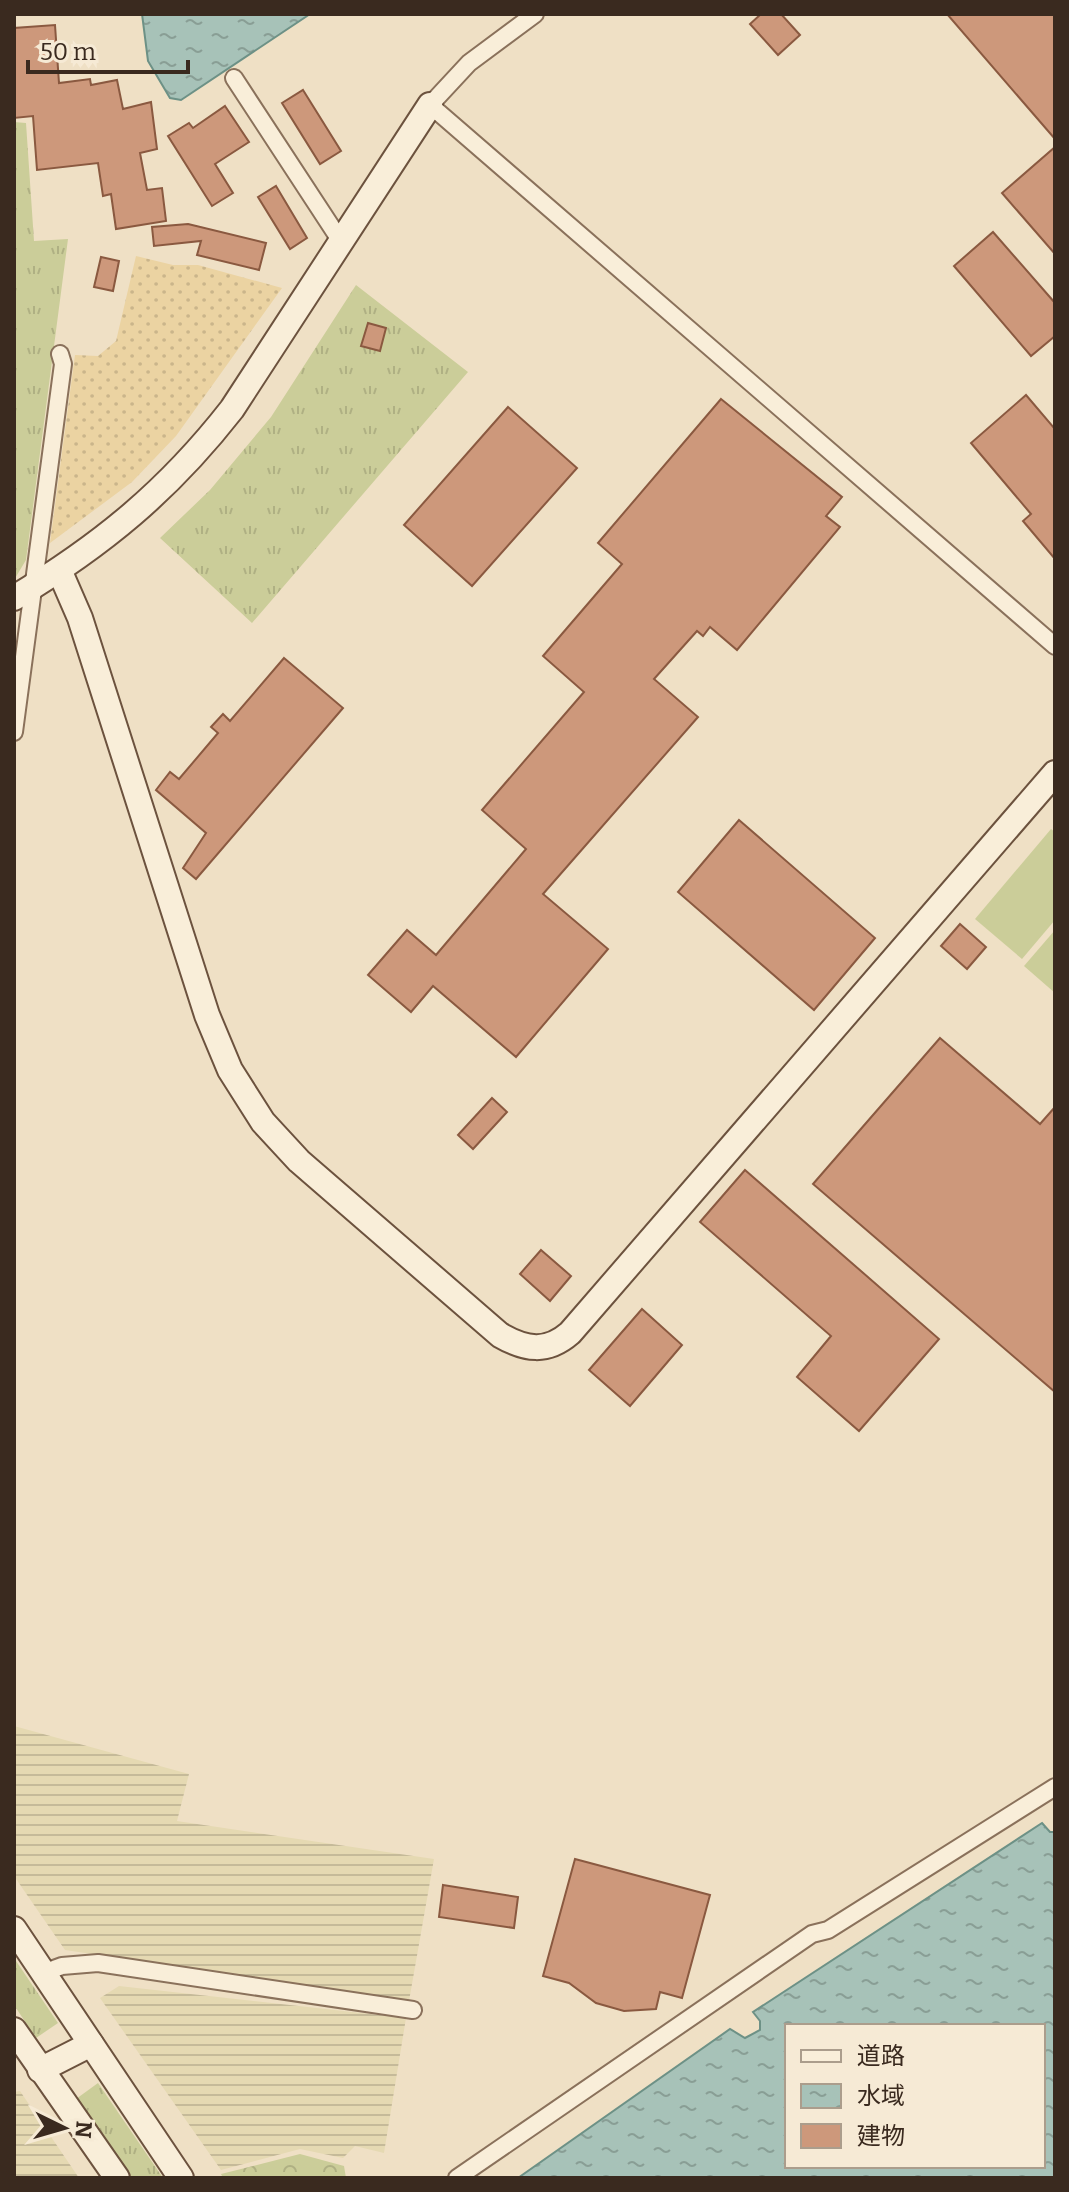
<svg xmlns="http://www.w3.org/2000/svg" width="1069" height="2192" viewBox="0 0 1069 2192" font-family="Bitter,'Noto Sans JP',serif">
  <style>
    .farmland { fill: url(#farmland-rules) }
    .grass { fill: url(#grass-tufts) }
    .forest { fill: url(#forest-crowns) }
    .sand { fill: url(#sand-dots) }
    .pitch { fill: #cbcd99 }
    .water { fill: url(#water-ripples); stroke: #6d9186; stroke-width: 2; fill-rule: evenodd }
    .building { fill: #cd987b; stroke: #8a5940; stroke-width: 2 }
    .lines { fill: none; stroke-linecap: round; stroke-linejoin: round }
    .street-casing { stroke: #8a715b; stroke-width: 20 }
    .secondary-casing { stroke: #6c523e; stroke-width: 28 }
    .street { stroke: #f9eed9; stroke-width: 16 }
    .secondary { stroke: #f9eed9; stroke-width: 24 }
  </style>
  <defs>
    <pattern id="farmland-rules" width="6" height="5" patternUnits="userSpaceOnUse" patternTransform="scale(2)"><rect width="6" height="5" fill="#e5d9b2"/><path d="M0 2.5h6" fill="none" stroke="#c5ba99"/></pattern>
    <pattern id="grass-tufts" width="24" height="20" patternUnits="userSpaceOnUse" patternTransform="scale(2)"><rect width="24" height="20" fill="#cbcd99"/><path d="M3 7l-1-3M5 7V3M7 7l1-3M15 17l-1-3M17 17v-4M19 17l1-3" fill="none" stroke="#afb083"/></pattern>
    <pattern id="forest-crowns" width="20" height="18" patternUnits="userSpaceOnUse" patternTransform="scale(2)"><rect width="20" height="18" fill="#cbcd99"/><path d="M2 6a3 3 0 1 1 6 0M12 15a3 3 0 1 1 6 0" fill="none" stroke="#afb083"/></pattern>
    <pattern id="sand-dots" width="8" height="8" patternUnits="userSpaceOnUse" patternTransform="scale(2)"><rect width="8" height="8" fill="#ebd3a2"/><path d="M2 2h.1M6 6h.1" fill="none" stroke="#cab58b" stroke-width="1.8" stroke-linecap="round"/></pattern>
    <pattern id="water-ripples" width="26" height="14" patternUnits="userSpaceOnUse" patternTransform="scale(2)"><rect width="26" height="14" fill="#a7c2b8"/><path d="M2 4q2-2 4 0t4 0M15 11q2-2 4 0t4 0" fill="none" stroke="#899e95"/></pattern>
  </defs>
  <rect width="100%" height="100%" fill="#efe0c5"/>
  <!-- farmland -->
  <g class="farmland">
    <polygon points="14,1726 189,1774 177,1821 434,1859 409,2001 65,1950 14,1876"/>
    <polygon points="119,1986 406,2018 384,2153 355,2146 343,2158 300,2149 221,2170 100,1998"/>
    <polygon points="20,2091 79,2178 14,2178 14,2092"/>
  </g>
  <!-- grass -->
  <g class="grass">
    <polygon points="14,122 26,123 34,241 68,239 26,560 14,580"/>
    <polygon points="356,285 468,372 252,623 160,538 210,490 271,417"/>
    <polygon points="14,1958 58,2023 36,2038 14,2005"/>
    <polygon points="98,2083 163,2178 130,2178 76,2099"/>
  </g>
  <!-- forest -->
  <polygon class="forest" points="300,2154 344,2166 346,2178 223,2178 221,2174"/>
  <!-- sand -->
  <polygon class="sand" points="136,256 173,265 198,265 282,288 176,436 132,482 50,543 75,355 98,356 116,341"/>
  <!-- pitch -->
  <g class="pitch">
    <polygon points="1051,829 1055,832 1055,920 1022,959 975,919"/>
    <polygon points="1055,930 1055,993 1024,966"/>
  </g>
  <!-- water -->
  <g class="water">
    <polygon points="142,14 310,14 181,100 170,98 148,61"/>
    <path d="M1042,1823l8,9h5v346h-537l212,-149 15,9 15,-8v-9l-7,-9zM787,2026h256v140h-256z"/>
  </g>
  <!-- building -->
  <g class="building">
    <polygon points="761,14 781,14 800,35 778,55 750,24"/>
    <polygon points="947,14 1055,14 1055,139"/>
    <polygon points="55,25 59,83 90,79 91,85 117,80 123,109 151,102 157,149 140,153 147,190 162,188 166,221 116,229 111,194 103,196 98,163 37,170 33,116 14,118 14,28"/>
    <polygon points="303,90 341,151 320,164 282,103"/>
    <polygon points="225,106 249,142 215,164 233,193 212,206 168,136 189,123 193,128"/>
    <polygon points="1055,147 1055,254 1002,193"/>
    <polygon points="276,186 307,238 290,249 258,197"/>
    <polygon points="188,224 266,243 259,270 197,255 201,241 154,246 152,227"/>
    <polygon points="993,232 1055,303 1055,336 1031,356 954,266"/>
    <polygon points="101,257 119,261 113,291 94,287"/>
    <polygon points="368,323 386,328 380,351 361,346"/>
    <polygon points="1026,395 1055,429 1055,559 1023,521 1031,514 971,443"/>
    <polygon points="721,399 842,497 826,516 840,527 737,650 710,627 703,636 697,631 654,679 698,717 543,894 608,949 516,1057 433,986 411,1012 368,975 407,930 436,955 526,849 482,810 584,692 543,656 622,564 598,543"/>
    <polygon points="508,407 577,468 472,586 404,525"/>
    <polygon points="284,658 343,708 196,879 183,868 206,833 156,790 170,772 179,779 218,733 211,727 223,714 230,721"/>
    <polygon points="739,820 875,938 814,1010 678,892"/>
    <polygon points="960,924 986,947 967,969 941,946"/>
    <polygon points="940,1038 1040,1124 1055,1107 1055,1392 813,1184"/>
    <polygon points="492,1098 507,1112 473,1149 458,1135"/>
    <polygon points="745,1170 939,1339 859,1431 797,1377 831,1336 700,1222"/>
    <polygon points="541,1250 571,1276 550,1301 520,1274"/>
    <polygon points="642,1309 682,1345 630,1406 589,1370"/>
    <polygon points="575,1859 710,1895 682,1998 660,1992 656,2009 624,2011 596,2003 569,1983 543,1976"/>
    <polygon points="443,1885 518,1897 514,1928 439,1917"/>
  </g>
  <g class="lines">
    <defs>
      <g id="street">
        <polyline points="535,14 469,63 430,105 1055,646"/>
        <polyline points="234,78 342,243"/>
        <polyline points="14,732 63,364 60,354"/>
        <polyline points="43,1973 62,1966 98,1963 413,2010"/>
        <polyline points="457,2178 812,1934 828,1930 1055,1787"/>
      </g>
      <g id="secondary">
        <path d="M60,572l20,46 127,397 23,55 33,52 36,39 201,174c26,15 47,18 70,-2l485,-560"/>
        <path d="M14,598c88,-53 154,-107 218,-189l198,-304"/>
        <polyline points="14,1929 181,2178"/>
        <polyline points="14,2030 117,2178"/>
        <polyline points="40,2070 91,2044"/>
      </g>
    </defs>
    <!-- street casing -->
    <use href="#street" class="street-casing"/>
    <!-- secondary casing -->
    <use href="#secondary" class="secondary-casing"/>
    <!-- street -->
    <use href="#street" class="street"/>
    <!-- secondary -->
    <use href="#secondary" class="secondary"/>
  </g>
  <!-- border -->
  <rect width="1069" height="2192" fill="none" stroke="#3a2a1f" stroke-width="32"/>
  <!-- legend -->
  <rect x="785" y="2024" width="260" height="144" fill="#f6ead5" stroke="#ab9d8c" stroke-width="2"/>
  <rect x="801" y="2050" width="40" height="12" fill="#f9eed9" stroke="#ab9d8c" stroke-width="2"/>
  <text x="857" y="2064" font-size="24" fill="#3a2a1f">道路</text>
  <rect x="801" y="2084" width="40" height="24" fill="url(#water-ripples)" stroke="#ab9d8c" stroke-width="2"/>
  <text x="857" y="2104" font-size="24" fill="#3a2a1f">水域</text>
  <rect x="801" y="2124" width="40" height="24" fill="#cd987b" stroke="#ab9d8c" stroke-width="2"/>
  <text x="857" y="2144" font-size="24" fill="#3a2a1f">建物</text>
  <!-- north arrow -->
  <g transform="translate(64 2128) rotate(95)" stroke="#f6ead5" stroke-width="6" paint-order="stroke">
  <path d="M0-6L14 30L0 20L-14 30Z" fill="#3a2a1f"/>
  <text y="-12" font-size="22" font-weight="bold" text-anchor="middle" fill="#3a2a1f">N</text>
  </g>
  <!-- scale -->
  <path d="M28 60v12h160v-12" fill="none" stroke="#3a2a1f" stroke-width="4"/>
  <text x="40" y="60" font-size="24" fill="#3a2a1f" stroke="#f6ead5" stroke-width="6" paint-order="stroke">50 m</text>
</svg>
